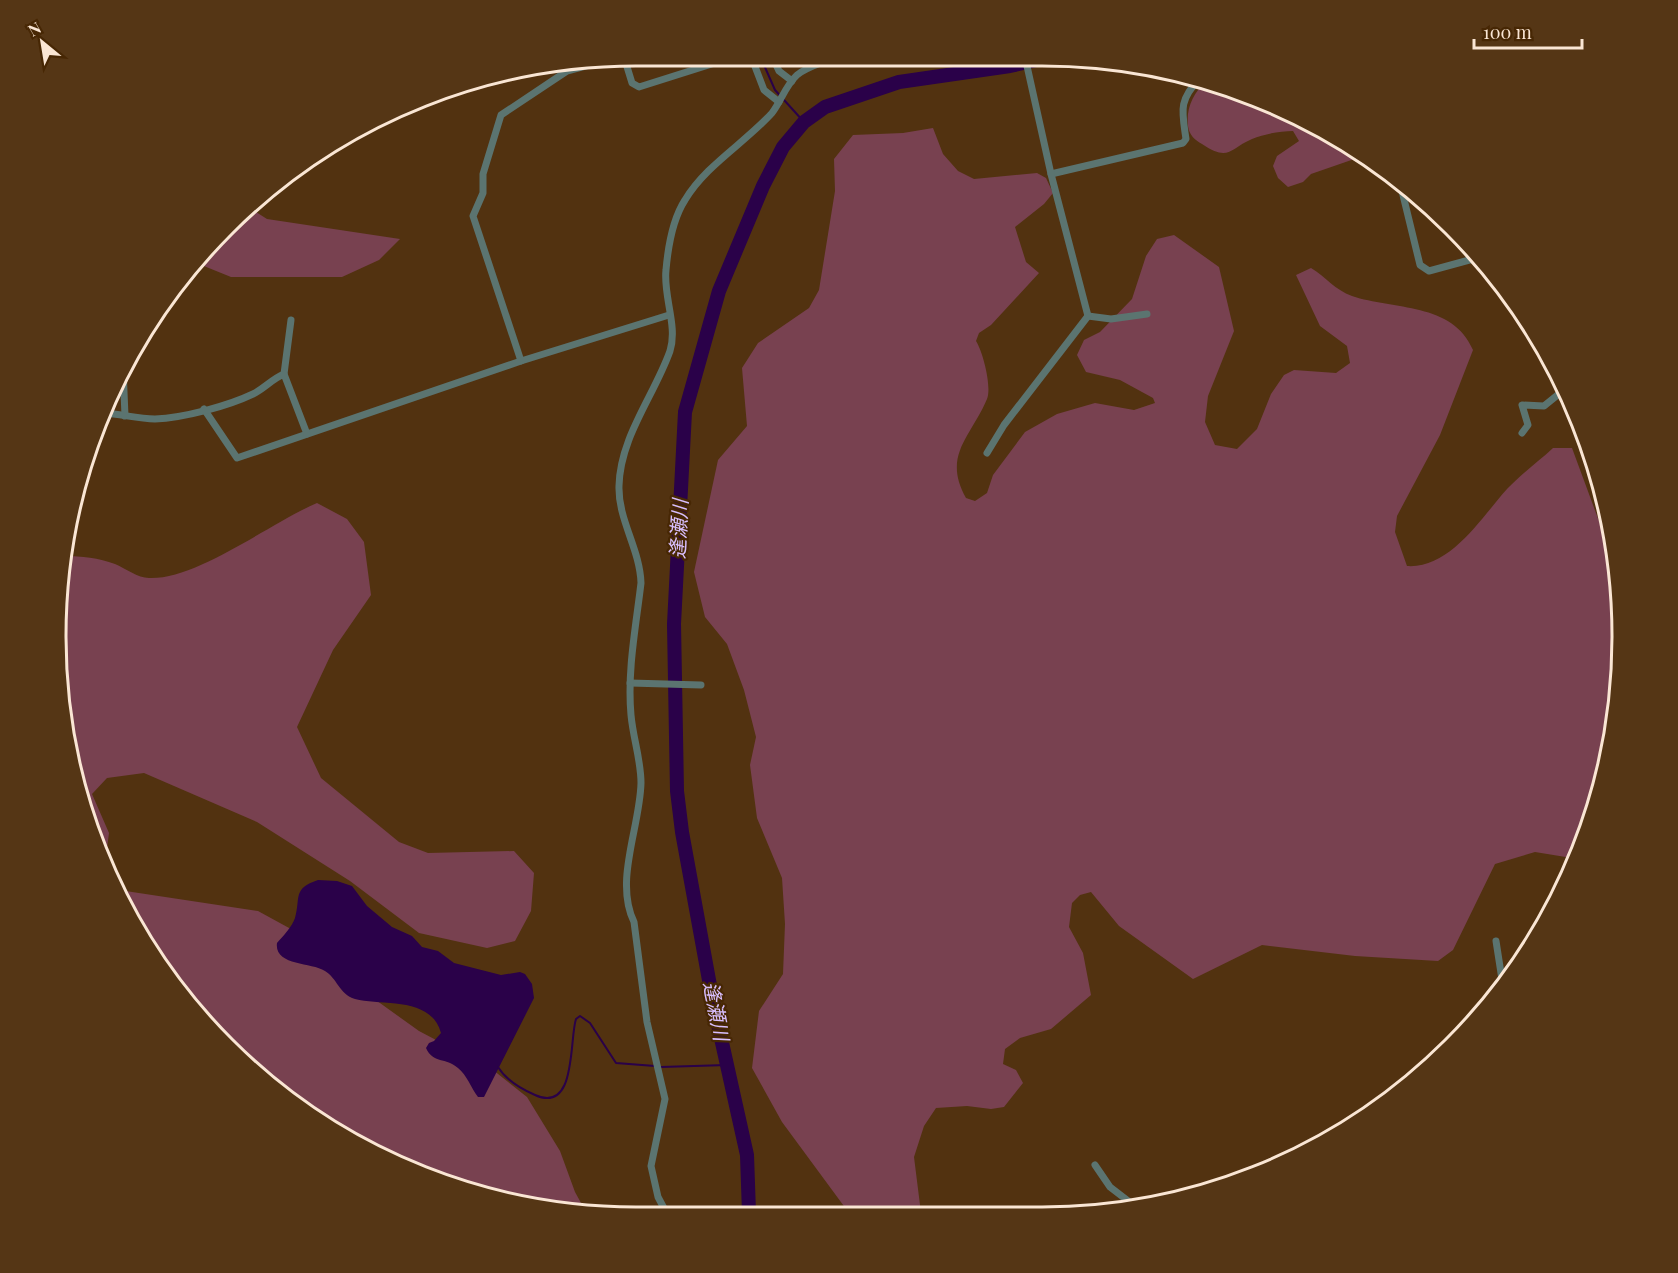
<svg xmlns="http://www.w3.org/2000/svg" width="1678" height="1273" viewBox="0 0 1678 1273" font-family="'Playfair Display','Noto Sans JP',serif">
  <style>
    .green { fill: #784150 }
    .water { fill: #2a0149 }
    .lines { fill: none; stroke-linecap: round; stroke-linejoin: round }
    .stream { stroke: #2a0149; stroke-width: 2 }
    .river { stroke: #2a0149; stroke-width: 14 }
    .minor { stroke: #5b7470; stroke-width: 7 }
    .labels { text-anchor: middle; stroke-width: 4.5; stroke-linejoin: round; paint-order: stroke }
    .water-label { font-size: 20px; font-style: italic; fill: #d8befd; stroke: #472704 }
    .rim { fill: none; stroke: #fae6d4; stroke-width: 3 }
  </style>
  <rect width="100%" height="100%" fill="#523210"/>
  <!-- green -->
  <g class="green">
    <path d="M1206,80l93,36 64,40 -52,18 -8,8 -15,5 -10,-9 -5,-12 4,-10 22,-15 -6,-10c-13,0 -29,3 -41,8 -23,10 -23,23 -50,5 -7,-4 -13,-9 -14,-18 -2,-19 5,-31 18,-46z"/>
    <path d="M933,128l10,26 15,17 16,8 63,-6 9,5 7,15 -9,11 -29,23 11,35 13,11 -48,52 -12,8 -3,8c7,11 16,46 11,58 -16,38 -45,56 -21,99l9,3 12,-8 6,-18 32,-43 32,-18 38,-11 39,7 21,-7 -2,-5 -33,-18 -34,-8 -9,-17 7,-15 16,-8 32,-33 14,-43 11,-17 17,-4 45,32 15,64 -26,65 -3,26 10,23 22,4 20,-20 14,-35 13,-19 10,-5 42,3 14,-10 -3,-17 -27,-20 -24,-51 15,-7c15,9 24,22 41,28 41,14 101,6 121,54l-33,85 -43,81 -2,16 12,34c43,3 74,-48 100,-77 14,-15 31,-27 46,-41h19l31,84 10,11 9,93 -11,114 -33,109 -43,-7 -40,12 -42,86 -15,11 -83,-5 -93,-11 -69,34 -74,-53 -28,-34 -11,3 -8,8 -3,24 14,26 8,42 -40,34 -31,9 -15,11 -2,15 13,6 7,13 -19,24 -13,2 -24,-3 -31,2 -12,18 -10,31 7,56h-72l-67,-91 -30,-54 7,-57 24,-37 2,-50 -3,-46 -25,-60 -7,-53 6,-28 -12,-47 -17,-46 -22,-27 -11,-45 24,-112 29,-34 -5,-58 16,-25 51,-35 10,-18 16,-99 -1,-32 19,-24 50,-2z"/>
    <polygon points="253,210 267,219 400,239 379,260 342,277 231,277 194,262 200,253"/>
    <path d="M317,503l30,16 17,23 7,53 -38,55 -36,77 24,51 78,64 29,11 86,-2 20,22 -3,38 -16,30 -28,7 -68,-15 -69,-52 -93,-59 -113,-49 -37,5 -15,16 17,39 -3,23 -3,1 -17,-33 -29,-150 8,-118c16,0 34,2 50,8 10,4 23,14 34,14 48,2 121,-55 168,-75z"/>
    <polygon points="119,890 258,911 311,940 366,993 419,1031 493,1070 527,1097 560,1151 575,1192 586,1212 560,1212 449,1187 346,1139 253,1073 154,960"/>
  </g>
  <!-- water -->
  <path class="water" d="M318,880l19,1 15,5 15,20 25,21 20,9 10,11 16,4 16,12 47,12 19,-3 5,2 7,10 2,14 -50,99h-6c-7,-9 -11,-22 -20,-29 -12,-11 -25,-4 -32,-20l3,-5 5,-2 7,-8c-10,-37 -59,-27 -86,-34 -16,-5 -18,-21 -30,-28 -14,-9 -51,-5 -48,-28 6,-7 15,-16 18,-25 6,-21 -3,-29 23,-38z"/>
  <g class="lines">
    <!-- stream -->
    <g class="stream">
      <polyline points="760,56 775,90 804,122"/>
      <path d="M498,1067c8,13 23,22 37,28 42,19 34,-55 41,-76l4,-3 10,7 26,40 39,3"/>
      <polyline points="661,1067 727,1065"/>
    </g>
    <!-- river -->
    <polyline class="river" points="749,1213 747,1155 713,1002 682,832 677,791 674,624 685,412 719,291 763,186 783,147 804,122 825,107 899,82 1010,66 1050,57"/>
    <!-- minor -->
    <g class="minor">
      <polyline points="751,56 764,90 779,102"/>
      <polyline points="772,56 779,71 792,81"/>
      <polyline points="624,57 632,83 639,87 737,56"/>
      <path d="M1051,174l132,-31 3,-4c-4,-28 -8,-38 14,-61"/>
      <polyline points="1404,185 1402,191 1420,265 1429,271 1473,259"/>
      <polyline points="1088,316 1111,319 1147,314"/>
      <polyline points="521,361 473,216 483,193 483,174 501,115 567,71 615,58"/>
      <polyline points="123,368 125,416"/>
      <polyline points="284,374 291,320"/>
      <polyline points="204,409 237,458 521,361 669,315"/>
      <path d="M104,413c17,1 34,6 51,6 28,-1 73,-13 98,-25 12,-6 19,-15 31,-20l23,60"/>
      <polyline points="1522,433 1528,425 1522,405 1544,406 1565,389"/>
      <polyline points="987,453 1004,425 1088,316 1051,174 1025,57"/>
      <polyline points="630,683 701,685"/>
      <polyline points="1496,941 1503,986"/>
      <polyline points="1095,1165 1110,1187 1136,1207"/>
      <path d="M666,1212l-8,-15 -7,-31 14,-67 -18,-77 -13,-100c-20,-41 6,-95 7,-139 0,-23 -8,-45 -10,-68 -4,-44 5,-89 10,-132 -1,-34 -23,-63 -22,-97 1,-49 35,-90 51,-135 8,-25 -7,-55 -4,-81 2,-23 6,-50 19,-70 21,-35 60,-57 87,-87 9,-12 14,-28 25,-38 10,-9 29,-13 41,-19"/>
    </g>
  </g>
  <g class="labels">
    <!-- water labels -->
    <g class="water-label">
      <text transform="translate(679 529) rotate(-87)" y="7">逢瀬川</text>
      <text transform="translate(716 1011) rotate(79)" y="7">逢瀬川</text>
    </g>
  </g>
  <!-- crop -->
  <path d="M0 0H1678V1273H0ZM636 66H1042A570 570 0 0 1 1612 636V637A570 570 0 0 1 1042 1207H636A570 570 0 0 1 66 637V636A570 570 0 0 1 636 66Z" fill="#553615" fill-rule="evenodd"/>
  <path class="rim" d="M636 66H1042A570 570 0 0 1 1612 636V637A570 570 0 0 1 1042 1207H636A570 570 0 0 1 66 637V636A570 570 0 0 1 636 66Z"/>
  <!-- north arrow -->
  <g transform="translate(42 42) rotate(330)" stroke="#472704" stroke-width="4.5" paint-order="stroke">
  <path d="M0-4.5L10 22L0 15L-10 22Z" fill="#fae6d4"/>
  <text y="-9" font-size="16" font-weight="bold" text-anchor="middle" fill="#fae6d4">N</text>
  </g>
  <!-- scale -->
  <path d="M1474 39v9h108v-9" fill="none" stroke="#fae6d4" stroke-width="3"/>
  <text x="1483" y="39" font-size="18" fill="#fae6d4" stroke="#472704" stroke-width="4.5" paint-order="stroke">100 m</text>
</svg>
